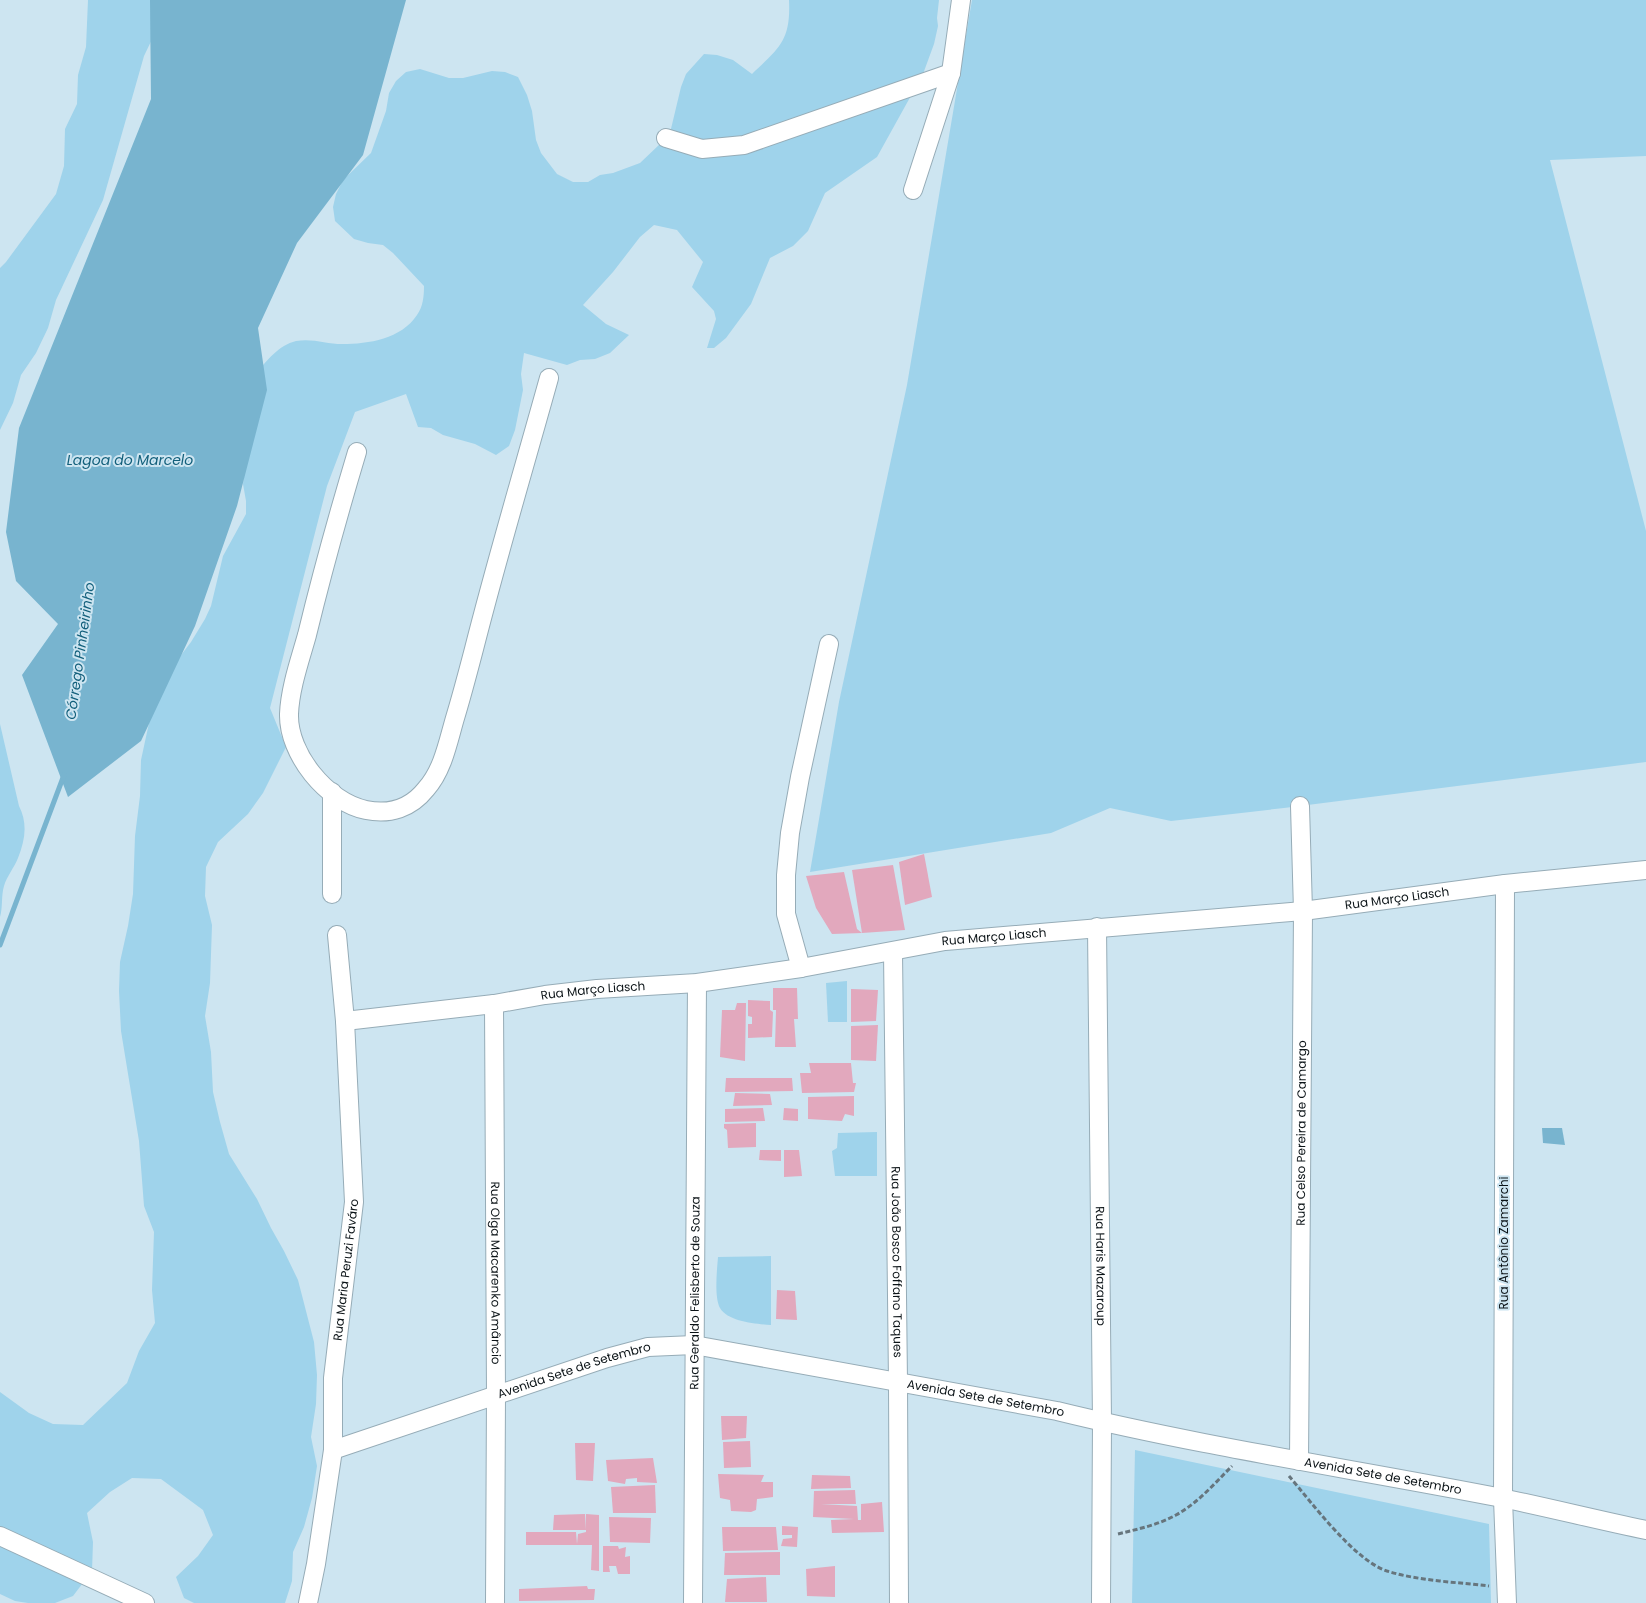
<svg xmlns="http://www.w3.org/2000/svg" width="1646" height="1603" viewBox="0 0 1646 1603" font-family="Poppins,sans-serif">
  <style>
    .green { fill: #9fd3eb }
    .water { fill: #78b4cf }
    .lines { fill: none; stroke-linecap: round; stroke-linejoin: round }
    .stream { stroke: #78b4cf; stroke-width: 5 }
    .building { fill: #e2a8bd }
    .minor-casing { stroke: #96acb7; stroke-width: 20 }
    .path { stroke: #66757d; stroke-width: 3; stroke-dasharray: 5 2.5; stroke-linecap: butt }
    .minor { stroke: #fff; stroke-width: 18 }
    .labels { text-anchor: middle; stroke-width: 4; stroke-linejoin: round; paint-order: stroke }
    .street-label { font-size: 12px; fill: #0b1317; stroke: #cde5f1 }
    .water-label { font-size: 14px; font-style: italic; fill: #125f7b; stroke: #cde5f1 }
  </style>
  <rect width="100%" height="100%" fill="#cde5f1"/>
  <!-- green -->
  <g class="green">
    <polygon points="88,0 156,0 156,31 144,56 103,200 56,300 48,328 36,353 21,375 13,403 0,430 0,268 6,262 56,194 64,166 65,129 77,104 78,75 86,47"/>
    <path d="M789,0h150l-2,18 1,8 -4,18 -11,30 -46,83 -52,36 -17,38 -15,15 -23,12 -19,46 -25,34 -12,10h-7l9,-29 -2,-8 -22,-24 11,-25 -26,-32 -23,-5 -14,12 -27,35 -30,33 23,19 23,11 -19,18 -15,6 -15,1 -13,5 -43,-12 -3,21 2,16 -8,40 -6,16 -13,9 -21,-11 -32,-9 -12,-7 -13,-1 -12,-33 -51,18 -28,74 -57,222 16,39 -23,46 -15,21 -30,28 -12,25 -1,29 7,29 -2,58 -5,33 6,36 2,40 7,30 9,32 28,45 14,29 13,23 14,29 16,62 3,33 -1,29 -5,33 6,29 -5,32 -8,29 -11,25 -1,29 -7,22h-91l-10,-5 -8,-21 22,-21 15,-21 -10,-25 -42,-31 -29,-1 -22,14 -23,21 6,29 -1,29 -19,25 -18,7h-27l-13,-2 -15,-7v-202l29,21 24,11 30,1 44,-42 12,-32 16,-28 -3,-33 2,-58 -10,-26 -5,-65 -18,-110 -2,-40 1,-29 8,-36 5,-32 2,-58 5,-40 1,-36 8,-37 26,-60 16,-21 14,-23 6,-13 12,-50 23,-42v-13l-3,-17 13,-110c10,-13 23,-29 40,-33 16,-3 31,3 46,3 27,0 59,-5 75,-29 6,-8 7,-19 7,-29l-31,-33 -10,-8 -15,-2 -14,-4 -19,-18 -2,-14 3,-13 7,-14 28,-27 15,-42 3,-18 7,-12 10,-9 14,-3 29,9h14l29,-7 13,1 13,5 9,18 5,16 4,29 5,13 16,21 16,8h15l12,-7 13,-2 27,-10 20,-19 10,-11 11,-46 5,-13 18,-20 13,1 16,5 19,14c27,-26 39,-33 37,-74z"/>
    <polygon points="972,0 1646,0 1646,156 1550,160 1646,531 1646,762 1284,808 1171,821 1110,808 1051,833 810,872 839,702 907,385"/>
    <path d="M0,724l19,82c9,18 6,34 -1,52 -4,10 -11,18 -14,28 -3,10 -1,21 -4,31z"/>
    <polygon points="847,981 847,1022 828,1022 826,983"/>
    <polygon points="877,1132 877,1176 835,1176 832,1151 837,1148 838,1133"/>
    <path d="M771,1256v69c-14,-1 -43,-3 -51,-17 -6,-11 -3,-38 -2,-51z"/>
    <polygon points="1135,1450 1489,1524 1491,1603 1132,1603"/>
  </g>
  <!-- water -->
  <g class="water">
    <polygon points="150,0 406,0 363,155 297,243 258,328 267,390 237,506 195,626 141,741 68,797 22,675 58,624 16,581 6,532 19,428 151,99"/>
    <polygon points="1542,1128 1562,1128 1565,1145 1543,1143"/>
  </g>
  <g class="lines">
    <!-- stream -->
    <polyline class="stream" points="0,945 64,775"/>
  </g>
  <!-- building -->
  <g class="building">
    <polygon points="924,854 932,897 905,905 899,862"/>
    <polygon points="893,865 905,930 862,933 852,870"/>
    <polygon points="844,872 857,929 862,933 832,934 816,908 806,876"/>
    <polygon points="773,988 797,988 798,1019 794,1019 796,1047 775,1047 776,1010 773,1010"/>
    <polygon points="851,989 878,990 876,1021 851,1022"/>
    <polygon points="748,1000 770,1001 770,1010 773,1012 772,1037 748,1038 748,1024 752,1024 752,1017 748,1016"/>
    <polygon points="737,1003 746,1003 745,1061 720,1057 722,1010 735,1010"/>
    <polygon points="878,1025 876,1061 851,1060 851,1026"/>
    <polygon points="809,1063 851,1063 853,1083 856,1083 854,1092 802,1093 800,1073 811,1073"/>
    <polygon points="726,1078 792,1078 793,1091 725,1092"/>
    <polygon points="735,1093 770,1094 772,1105 733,1106"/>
    <polygon points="854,1096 854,1116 845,1114 842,1121 808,1119 808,1097"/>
    <polygon points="763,1108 765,1121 725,1122 725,1109"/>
    <polygon points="784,1108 798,1109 798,1121 783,1120"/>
    <polygon points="756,1123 756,1147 728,1148 727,1130 724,1128 724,1124"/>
    <polygon points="760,1150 781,1150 781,1161 759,1160"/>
    <polygon points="784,1150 799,1150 802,1176 784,1177"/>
    <polygon points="777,1290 795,1291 797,1320 776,1319"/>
    <polygon points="721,1416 747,1416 746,1438 722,1440"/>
    <polygon points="750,1441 751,1467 724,1468 723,1442"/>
    <polygon points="575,1443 595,1443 593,1481 576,1480"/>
    <polygon points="653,1458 657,1483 637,1482 637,1478 626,1479 625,1484 608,1481 606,1460"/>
    <polygon points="718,1474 764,1475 761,1482 773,1482 773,1497 757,1499 756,1510 751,1512 731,1511 730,1500 720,1498"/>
    <polygon points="812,1475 850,1476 851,1488 811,1489"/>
    <polygon points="655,1485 656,1513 613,1513 611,1487"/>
    <polygon points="855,1490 856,1504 821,1504 857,1506 858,1520 861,1520 861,1504 882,1502 884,1532 832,1533 831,1520 854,1519 813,1517 814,1491"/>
    <polygon points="585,1514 586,1530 553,1530 554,1515"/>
    <polygon points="586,1514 599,1515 599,1571 591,1570 592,1545 526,1545 526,1532 576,1532 577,1544 578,1534 586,1532 586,1534"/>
    <polygon points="609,1517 651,1518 650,1543 610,1542"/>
    <polygon points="782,1526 798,1527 797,1547 781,1546 783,1539 792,1538 792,1535 782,1535"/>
    <polygon points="722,1527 776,1527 778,1550 723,1551"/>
    <polygon points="603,1546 618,1546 619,1549 626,1547 625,1557 630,1556 630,1574 618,1574 616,1566 609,1566 610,1572 603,1572"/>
    <polygon points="780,1552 780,1575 724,1575 725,1553"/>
    <polygon points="835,1566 835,1597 807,1596 806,1569"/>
    <polygon points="766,1577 767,1602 725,1602 727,1579"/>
    <polygon points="587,1586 588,1589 595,1589 594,1600 519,1601 519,1589"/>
  </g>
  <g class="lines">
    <defs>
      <g id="minor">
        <polyline points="666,138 702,149 744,145 951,73"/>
        <polyline points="913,190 951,73 961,0"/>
        <path d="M357,452c-18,60 -35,121 -50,183 -7,25 -17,53 -18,79 -1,40 38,88 77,96 24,5 45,-2 60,-21 17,-19 22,-47 29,-71 7,-23 13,-46 19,-69 23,-91 50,-181 75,-271"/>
        <polyline points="332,792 332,894"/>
        <polyline points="1505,884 1503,1499 1507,1603"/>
        <path id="s1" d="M1097,927l5,495 -1,181"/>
        <path id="s2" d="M893,952l5,430 1,221"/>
        <polyline points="801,968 786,914 786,875 790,833 800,777 829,644"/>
        <path id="s3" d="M494,1004l2,390 -1,209"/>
        <path id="s4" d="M345,1021l149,-17 51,-9 52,-6 100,-6 104,-15 144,-27 358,-30 202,-27 141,-14"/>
        <path id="s5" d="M333,1450l274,-92 41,-11 46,-2 363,66c147,36 297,58 445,87 48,10 96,22 144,32"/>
        <path id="s6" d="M1299,1461l4,-550 -3,-105"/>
        <polyline points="0,1536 145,1603"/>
        <path id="s7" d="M308,1603l8,-39 17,-114v-72l21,-176 -9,-181 -8,-86"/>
        <path id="s8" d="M693,1603l4,-620"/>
      </g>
    </defs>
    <!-- minor casing -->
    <use href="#minor" class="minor-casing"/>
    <!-- path -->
    <g class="path">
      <path d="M1289,1476c23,27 65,84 98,95 32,10 69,11 102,15"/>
      <path d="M1118,1534c20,-5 40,-9 58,-19 22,-12 39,-32 56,-49"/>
    </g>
    <!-- minor -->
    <use href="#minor" class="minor"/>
  </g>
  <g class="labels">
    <!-- street labels -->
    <g class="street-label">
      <text dy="4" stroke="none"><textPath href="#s4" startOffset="1060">Rua Março Liasch</textPath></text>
      <text dy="4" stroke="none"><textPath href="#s4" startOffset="655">Rua Março Liasch</textPath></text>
      <text dy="4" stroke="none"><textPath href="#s4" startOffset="250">Rua Março Liasch</textPath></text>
      <text dy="4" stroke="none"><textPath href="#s6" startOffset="328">Rua Celso Pereira de Camargo</textPath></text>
      <text transform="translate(1504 1243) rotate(-90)" y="4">Rua Antônio Zamarchi</text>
      <text dy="4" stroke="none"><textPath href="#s2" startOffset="310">Rua João Bosco Foffano Taques</textPath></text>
      <text dy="4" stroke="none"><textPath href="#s1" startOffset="339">Rua Haris Mazaroup</textPath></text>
      <text dy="4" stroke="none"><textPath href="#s7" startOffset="336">Rua Maria Peruzi Faváro</textPath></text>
      <text dy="4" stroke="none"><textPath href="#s3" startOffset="269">Rua Olga Macarenko Amâncio</textPath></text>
      <text dy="4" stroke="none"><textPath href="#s8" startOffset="310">Rua Geraldo Felisberto de Souza</textPath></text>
      <text dy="4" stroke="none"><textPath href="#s5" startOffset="254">Avenida Sete de Setembro</textPath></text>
      <text dy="4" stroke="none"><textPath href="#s5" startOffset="674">Avenida Sete de Setembro</textPath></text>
      <text dy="4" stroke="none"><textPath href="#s5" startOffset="1079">Avenida Sete de Setembro</textPath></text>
    </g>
    <!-- water labels -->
    <g class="water-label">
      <text x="130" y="465">Lagoa do Marcelo</text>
      <text transform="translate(80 651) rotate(-82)" y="5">Córrego Pinheirinho</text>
    </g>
  </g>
</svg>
